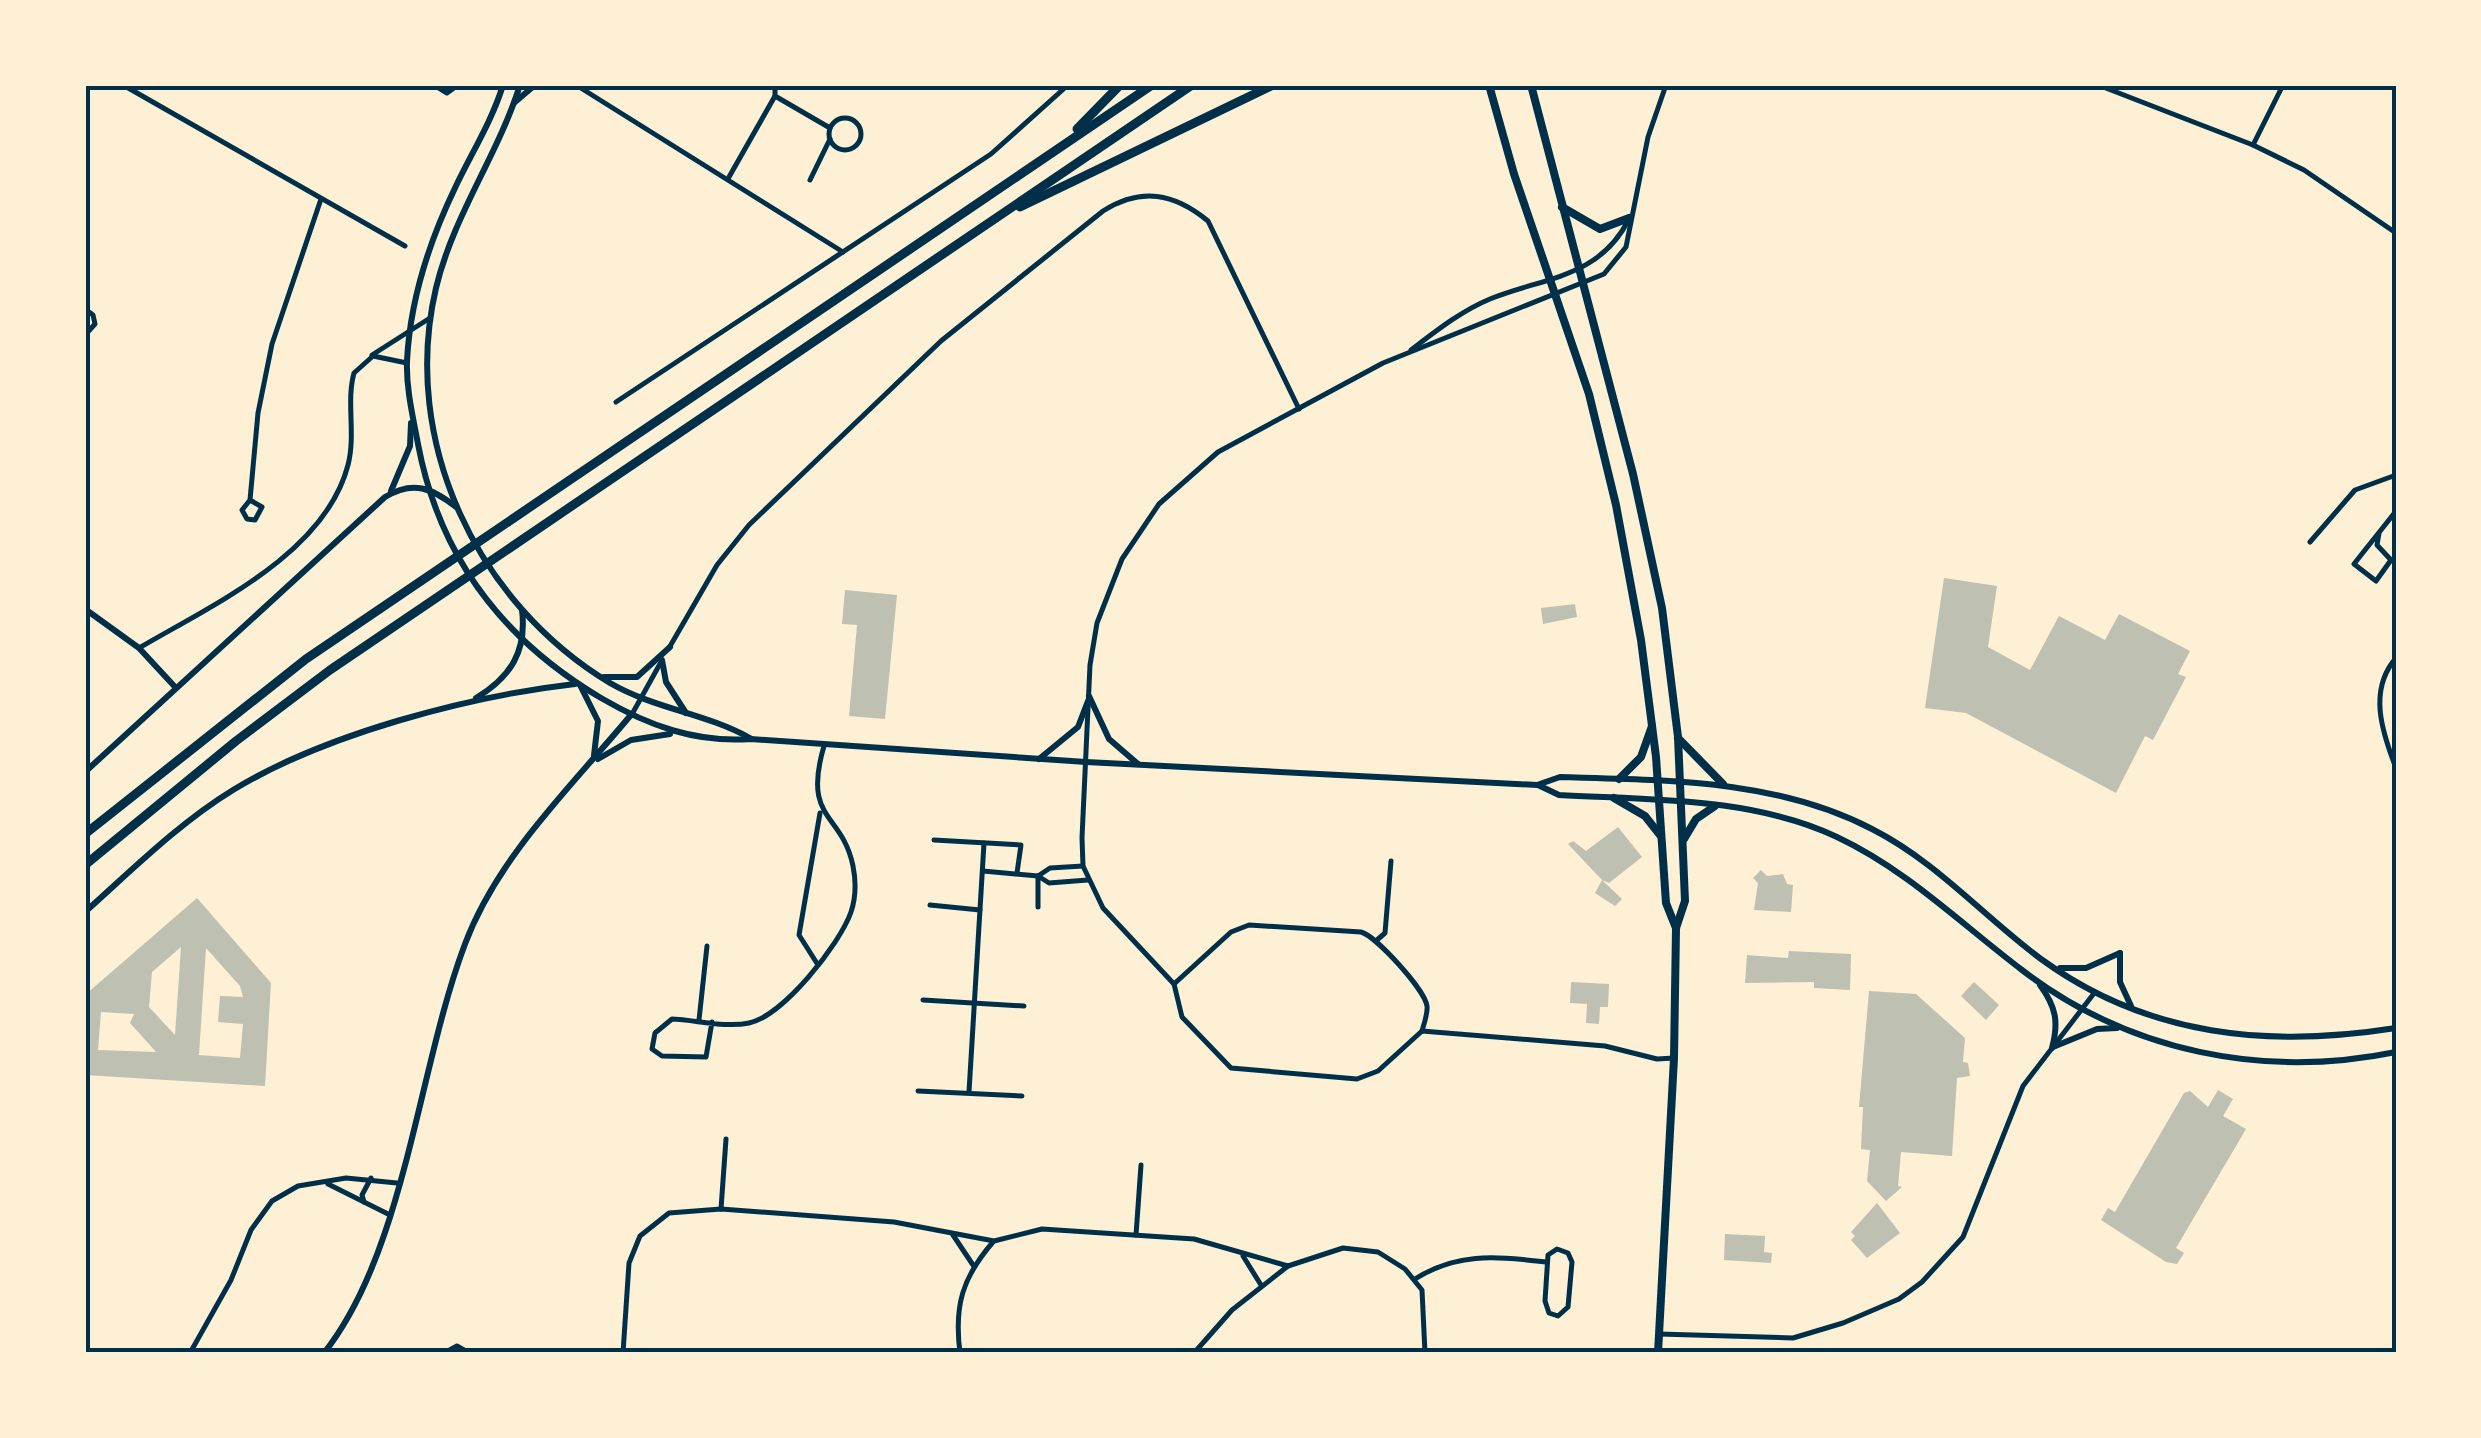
<svg xmlns="http://www.w3.org/2000/svg" width="2481" height="1438" viewBox="0 0 2481 1438" font-family="Jost,sans-serif">
  <style>
    .building { fill: #bec0b2; fill-rule: evenodd }
    .lines { fill: none; stroke-linecap: round; stroke-linejoin: round }
    .minor { stroke: #003049; stroke-width: 5 }
    .tertiary { stroke: #003049; stroke-width: 6 }
    .primary { stroke: #003049; stroke-width: 8 }
    .motorway { stroke: #003049; stroke-width: 9 }
    .neatline { fill: none; stroke: #003049; stroke-width: 4 }
  </style>
  <rect width="100%" height="100%" fill="#fdf0d5"/>
  <!-- building -->
  <g class="building">
    <polygon points="1944,578 1997,586 1988,647 2030,670 2059,616 2105,640 2119,614 2190,651 2178,674 2186,677 2153,740 2145,736 2116,793 1966,713 1925,708"/>
    <polygon points="845,590 897,595 885,719 849,716 857,625 842,624"/>
    <polygon points="1575,604 1577,617 1543,624 1541,608"/>
    <polygon points="1618,827 1642,857 1609,883 1602,880 1622,899 1615,906 1595,893 1602,880 1568,844 1573,841 1586,851"/>
    <polygon points="1761,870 1767,876 1783,874 1787,884 1793,885 1791,912 1754,910 1758,883 1753,878"/>
    <path d="M197,898l74,85 -6,103 -180,-11v-80zM181,947l-6,88 -26,-28 3,-35zM206,948l34,38 3,11 -23,-1 -2,26 25,2 -3,34 -41,-3zM101,1012l33,2 -4,9 26,29 -58,-2z"/>
    <polygon points="1789,951 1851,954 1850,990 1814,988 1814,982 1745,983 1747,955 1788,958"/>
    <polygon points="1571,982 1609,984 1608,1007 1600,1007 1599,1024 1586,1023 1587,1004 1570,1003"/>
    <polygon points="1974,982 1999,1005 1986,1020 1961,996"/>
    <polygon points="1869,991 1916,994 1965,1038 1963,1062 1968,1063 1970,1076 1957,1078 1952,1156 1901,1152 1898,1186 1902,1187 1886,1201 1867,1181 1870,1150 1861,1149 1863,1107 1859,1107"/>
    <polygon points="2218,1090 2233,1099 2223,1116 2246,1129 2176,1248 2184,1253 2177,1264 2166,1262 2101,1220 2108,1208 2115,1212 2184,1093 2190,1091 2208,1107"/>
    <polygon points="1877,1203 1900,1233 1867,1258 1851,1240 1855,1236 1851,1232"/>
    <polygon points="1725,1234 1765,1236 1764,1252 1772,1253 1771,1263 1724,1260"/>
  </g>
  <g class="lines">
    <!-- minor -->
    <g class="minor">
      <polyline points="123,85 405,246"/>
      <polyline points="434,85 447,93 458,85"/>
      <polyline points="576,85 843,252"/>
      <polyline points="775,85 775,96 830,128"/>
      <polyline points="1666,85 1648,137 1626,247 1604,274 1383,363 1218,452 1159,504 1122,559 1097,623 1090,665 1082,838 1083,866 1103,908 1174,984 1182,1017 1231,1068 1357,1079 1378,1071 1422,1031 1605,1046 1657,1059 1674,1058"/>
      <polyline points="2098,85 2253,145 2304,170 2396,233"/>
      <circle cx="845" cy="134" r="16"/>
      <polyline points="2253,145 2283,85"/>
      <polyline points="729,177 775,96"/>
      <polyline points="810,180 830,139"/>
      <polyline points="85,309 93,315 95,324 85,335"/>
      <path d="M1411,350c25,-19 50,-39 79,-51 55,-22 108,-21 138,-78"/>
      <polyline points="372,355 430,318"/>
      <polyline points="616,402 991,154 1068,85"/>
      <polyline points="85,457 85,466"/>
      <polyline points="250,500 262,507 255,520 247,519 242,510 250,500 258,413 272,344 321,199"/>
      <path d="M2379,533l-2,12 14,15 -15,21 -22,-17c14,-18 28,-35 42,-53"/>
      <polyline points="2310,542 2355,490 2396,475"/>
      <path d="M139,648c73,-43 186,-94 209,-183 8,-31 -2,-63 6,-92l19,-17 34,7"/>
      <path d="M669,648l48,-83 32,-40 192,-184 162,-130c38,-24 71,-18 105,10l91,188"/>
      <path d="M2396,658c-28,32 -14,74 0,110"/>
      <polyline points="631,716 661,662"/>
      <polyline points="934,840 1021,845 1017,873"/>
      <polyline points="983,871 1038,876 1049,883 1088,880"/>
      <polyline points="1038,876 1050,868 1083,866"/>
      <polyline points="930,905 980,910"/>
      <polyline points="1038,907 1038,876"/>
      <polyline points="1377,940 1385,933 1391,861"/>
      <polyline points="818,965 799,935 820,813"/>
      <path d="M1174,984l57,-52 18,-7 112,7c15,4 64,58 66,74 1,7 -3,18 -5,25"/>
      <polyline points="923,1000 1024,1006"/>
      <polyline points="699,1020 707,946"/>
      <path d="M712,1022l-6,35 -44,-1 -10,-7 3,-16 17,-14c24,1 54,9 77,4 34,-7 91,-79 102,-111 5,-15 5,-31 2,-46 -11,-54 -51,-45 -29,-120"/>
      <polyline points="918,1091 1022,1096"/>
      <polyline points="969,1092 984,843"/>
      <polyline points="328,1184 388,1214"/>
      <polyline points="364,1202 362,1195 371,1178"/>
      <polyline points="721,1209 726,1139"/>
      <polyline points="953,1235 973,1265"/>
      <polyline points="1136,1235 1141,1165"/>
      <polygon points="1557,1249 1568,1253 1572,1262 1568,1307 1558,1316 1549,1313 1545,1301 1548,1255"/>
      <polyline points="1243,1256 1261,1285"/>
      <path d="M1415,1279c44,-28 83,-22 132,-17"/>
      <polyline points="1659,1334 1793,1338 1843,1323 1899,1299 1922,1282 1963,1237 2023,1086 2095,992"/>
      <polyline points="190,1353 231,1280 251,1230 272,1201 298,1186 346,1178 397,1183"/>
      <polyline points="444,1353 457,1346 469,1353"/>
      <polyline points="623,1353 629,1263 640,1236 669,1213 721,1209 894,1222 994,1241 1042,1229 1194,1239 1288,1266 1343,1248 1378,1252 1405,1269 1422,1290 1425,1353"/>
      <path d="M960,1353c-6,-47 2,-75 33,-111"/>
      <polyline points="1194,1353 1232,1310 1288,1266"/>
    </g>
    <!-- tertiary -->
    <g class="tertiary">
      <path d="M503,85c-11,36 -32,69 -48,103 -26,54 -45,113 -48,173 -1,28 6,56 11,83 21,112 85,196 183,254 48,28 95,45 150,41l335,23 451,23 23,-8c105,3 216,2 312,52 65,33 111,87 169,130 107,78 228,89 355,69"/>
      <path d="M520,85c-22,70 -67,131 -84,203 -36,153 41,315 174,395 45,26 95,30 140,55"/>
      <polyline points="515,102 535,85"/>
      <polyline points="391,491 410,446 411,423"/>
      <polyline points="85,609 139,648 176,688"/>
      <polyline points="662,660 666,682 686,713"/>
      <polyline points="604,677 637,677 670,647"/>
      <polyline points="581,687 598,721 594,755"/>
      <polyline points="1089,696 1109,739 1138,764"/>
      <path d="M476,698c35,-21 51,-47 46,-88"/>
      <polyline points="598,759 631,740 670,734"/>
      <polyline points="1039,759 1078,727 1088,701"/>
      <path d="M85,772l300,-275c28,-17 47,-9 71,10"/>
      <path d="M1538,785l21,10c92,5 193,2 278,42 70,33 123,86 185,133 107,82 242,109 374,82"/>
      <path d="M85,912c47,-42 94,-89 148,-122 92,-56 236,-94 342,-106"/>
      <polyline points="2120,953 2120,982 2131,1006"/>
      <polyline points="2060,968 2086,968 2120,953"/>
      <path d="M2040,985c16,22 19,37 12,63"/>
      <polyline points="2053,1047 2097,1029 2117,1028"/>
      <path d="M324,1353c81,-102 94,-285 141,-409 33,-88 107,-158 165,-228"/>
    </g>
    <!-- primary -->
    <g class="primary">
      <polyline points="1489,85 1514,174 1589,394 1616,505 1641,640 1656,757 1666,903 1676,928"/>
      <polyline points="1531,85 1633,474 1662,608 1678,737 1685,901 1676,928 1674,1058 1658,1353"/>
      <polyline points="1562,207 1600,229 1629,218"/>
      <polyline points="1678,738 1723,784"/>
      <polyline points="1619,779 1641,757 1652,726"/>
      <polyline points="1614,798 1645,816 1660,835"/>
      <polyline points="1684,839 1696,819 1715,806"/>
    </g>
    <!-- motorway -->
    <g class="motorway">
      <polyline points="1077,129 1120,85"/>
      <polyline points="1020,207 1273,85"/>
      <polyline points="85,834 306,659 1152,85"/>
      <polyline points="85,865 236,741 330,670 1192,85"/>
    </g>
  </g>
  <!-- border -->
  <rect width="2481" height="1438" fill="none" stroke="#fdf0d5" stroke-width="175"/>
  <rect x="88" y="88" width="2306" height="1262" class="neatline"/>
</svg>
